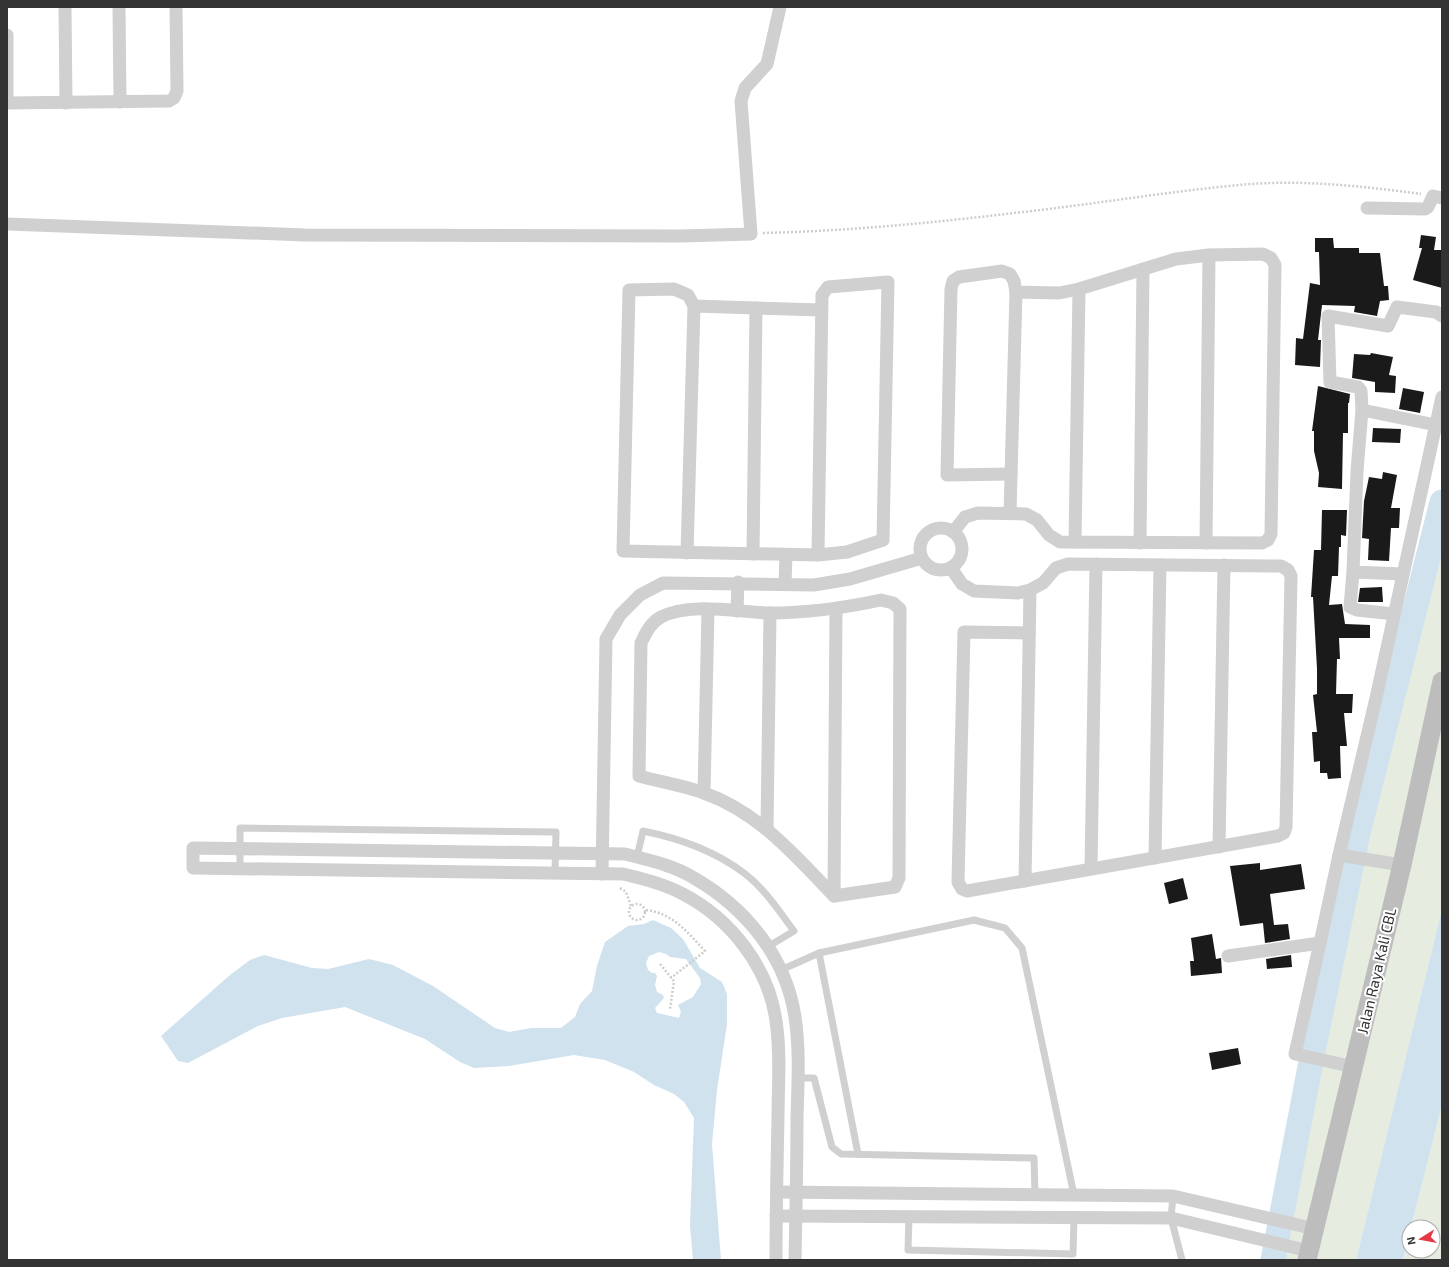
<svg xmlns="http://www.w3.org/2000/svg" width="1449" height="1267" viewBox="0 0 1449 1267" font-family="'Exo 2',sans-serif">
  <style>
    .green { fill: #e6ecdf }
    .water { fill: #cfe2ee; fill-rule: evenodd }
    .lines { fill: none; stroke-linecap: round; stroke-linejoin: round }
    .river { stroke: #cfe2ee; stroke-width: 25 }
    .building { fill: #1a1a1a }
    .path { stroke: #cdcdcd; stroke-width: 2.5; stroke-dasharray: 2 2; stroke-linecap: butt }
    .lane { stroke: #d0d0d0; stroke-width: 7 }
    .street { stroke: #d0d0d0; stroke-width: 13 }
    .secondary { stroke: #bdbdbd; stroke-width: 19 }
    .labels { text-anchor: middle; stroke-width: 4; stroke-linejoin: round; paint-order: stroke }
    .street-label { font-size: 15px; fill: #333; stroke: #fff }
  </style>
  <rect width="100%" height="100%" fill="#fff"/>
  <!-- green -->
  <g class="green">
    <polygon points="1442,506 1442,909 1356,1260 1272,1260"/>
    <polygon points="1442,1102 1442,1260 1403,1260 1409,1236 1409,1251 1433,1251 1433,1227 1411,1227"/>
  </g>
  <!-- water -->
  <g class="water">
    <polygon points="1442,909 1442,1104 1411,1227 1409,1227 1409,1236 1403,1260 1356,1260"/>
    <path d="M653,920l18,8 12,11 17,29 22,14 5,12v30l-10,66 -5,54 9,116h-28l-3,-34 4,-108 -10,-16 -10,-8 -20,-9 -20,-13 -29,-12 -31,-5 -65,11 -35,2 -14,-6 -35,-23 -80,-32 -63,11 -24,8 -70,37 -10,-2 -17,-25 69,-61 20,-15 14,-5 48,13 16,1 41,-10 24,6 40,21 62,42 14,4 22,-4h30l14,-11 5,-13 12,-13 5,-25 8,-24 23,-16 16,-2zM659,952l7,2 4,3 16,2 14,19 1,6 -8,13 -15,8 3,7 -2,6 -22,-5 -2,-5 9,-10 -1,-3 -6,-3 -2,-7 2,-9 -2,-3h-3l-4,-3 -2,-7 3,-7z"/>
  </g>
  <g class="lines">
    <!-- river -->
    <polyline class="river" points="1273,1260 1313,1051 1358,833 1442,502"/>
  </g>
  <!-- building -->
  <g class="building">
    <polygon points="1421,235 1436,237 1434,250 1442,250 1442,288 1413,280 1422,248 1419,248"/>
    <polygon points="1315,238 1333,238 1334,248 1359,248 1359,253 1380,253 1384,286 1388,286 1389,300 1380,301 1377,316 1354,312 1355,306 1322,305 1318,340 1321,340 1320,367 1295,365 1296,338 1303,339 1310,283 1320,285 1319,252 1315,252"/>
    <polygon points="1371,353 1393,357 1389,375 1396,376 1395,393 1375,392 1375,382 1352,378 1354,354 1370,355"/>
    <polygon points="1318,386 1350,394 1349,403 1348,403 1348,433 1343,433 1342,489 1318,487 1319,473 1314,451 1314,431 1312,431"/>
    <polygon points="1403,388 1424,392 1420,413 1399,409"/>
    <polygon points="1373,428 1401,429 1400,443 1372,442"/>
    <polygon points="1383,472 1397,475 1391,508 1400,508 1399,528 1391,528 1389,561 1368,560 1369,539 1362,538 1364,501 1369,477 1382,479"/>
    <polygon points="1322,510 1347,510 1346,536 1341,535 1341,547 1339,547 1338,576 1332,576 1329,605 1342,604 1345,624 1370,625 1370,638 1339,638 1340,659 1337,659 1336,694 1353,694 1352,713 1344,713 1347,746 1340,746 1341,778 1328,779 1327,773 1320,773 1320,761 1314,762 1312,732 1317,732 1313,695 1317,694 1317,669 1313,597 1311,597 1314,550 1321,550"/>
    <polygon points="1382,587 1383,602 1358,602 1360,588"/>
    <polygon points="1260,863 1260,870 1301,864 1305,889 1270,894 1274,925 1288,924 1290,939 1265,943 1263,923 1240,926 1230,866"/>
    <polygon points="1183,878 1188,899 1169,904 1164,883"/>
    <polygon points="1212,934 1216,959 1221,958 1222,973 1191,976 1190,961 1194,961 1191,938"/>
    <polygon points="1291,955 1292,967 1267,969 1266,959"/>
    <polygon points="1238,1048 1241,1064 1212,1070 1209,1053"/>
  </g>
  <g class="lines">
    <!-- path -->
    <g class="path">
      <path d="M763,233c84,-2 168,-10 251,-20 75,-8 150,-21 225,-28 60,-6 122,1 182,9"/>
      <polyline points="620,888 626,892 631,906"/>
      <circle cx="637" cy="912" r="8"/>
      <path d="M646,910c27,3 42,23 59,41l-34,27"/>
      <polyline points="660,964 674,981 670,1009"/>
    </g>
    <!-- lane -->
    <g class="lane">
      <path d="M637,857l6,-26c35,7 72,20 101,42 20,15 35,38 50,58l-25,15"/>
      <polyline points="240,868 240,828 556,832 555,873"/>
      <polyline points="819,953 858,1154"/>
      <polyline points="781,970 819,953 974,920 1005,928 1022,948 1074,1195"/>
      <polyline points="798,1078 814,1078 832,1147 841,1154 1034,1158 1035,1195"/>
      <polyline points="1173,1196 1171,1218 1182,1260"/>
      <polyline points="909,1217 908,1250 1073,1254 1074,1218"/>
    </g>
    <!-- street -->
    <g class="street">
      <polyline points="65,7 66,103"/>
      <polyline points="119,7 120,102"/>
      <polyline points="7,35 7,103"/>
      <polyline points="7,103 169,101 174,98 177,91 176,7"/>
      <polyline points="1367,208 1425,209 1428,207 1433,196 1442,198"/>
      <polyline points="7,224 305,235 681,236 751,234 741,101 745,88 767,64 780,7"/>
      <polyline points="1362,410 1436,425"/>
      <polyline points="1010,513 1016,292"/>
      <circle cx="941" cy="549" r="21"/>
      <polyline points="954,531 965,517 978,513 1026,514 1037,520 1049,535 1060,542 1262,543 1268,540 1271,534 1275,265 1271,258 1263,254 1209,255 1176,259 1079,289 1059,293 1016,292 1014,281 1010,274 1002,271 959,277 953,281 951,289 947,475 1011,474"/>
      <polyline points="1075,542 1079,289"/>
      <polyline points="1140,543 1143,269"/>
      <polyline points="1206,543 1209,255"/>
      <polyline points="687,553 694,306"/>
      <polyline points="753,554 756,308"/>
      <polyline points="818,555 822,295 828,287 888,282 883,540 847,552 818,555 623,551 629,290 674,289 688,295 694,306 821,310"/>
      <polyline points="951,568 962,584 974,591 1018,593 1030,590 1043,583 1056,568 1068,564 1281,566 1288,570 1291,576 1286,827 1284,833 1278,836 967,891 962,889 958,882 964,632 1029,633"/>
      <polyline points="1353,572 1350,607 1357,610 1394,614"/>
      <polyline points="1403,574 1353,572 1357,471 1362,410 1361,391 1358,387 1330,382 1328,316 1388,326 1397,307 1436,312 1442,316"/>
      <polyline points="785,584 786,555"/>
      <path d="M881,600l12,3 7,6 -1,269 -4,9 -61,9c-39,-41 -76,-84 -130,-103 -21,-8 -44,-11 -65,-17l2,-133c5,-10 9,-20 20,-26 29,-15 76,-5 108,-4 38,0 75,-5 112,-13z"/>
      <polyline points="737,611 738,582"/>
      <polyline points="704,793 708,610"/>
      <polyline points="767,828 770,613"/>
      <polyline points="1219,847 1224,565"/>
      <polyline points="1155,858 1160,565"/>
      <polyline points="1402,865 1339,855 1376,698 1442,397"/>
      <polyline points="1091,869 1096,564"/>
      <polyline points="602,874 606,639 620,615 640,595 663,583 814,585 850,579 922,558"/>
      <polyline points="1025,881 1030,590"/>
      <polyline points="834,896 836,610"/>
      <polyline points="1320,943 1295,1054 1354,1067"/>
      <polyline points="1228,956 1320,943 1339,855"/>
      <polyline points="777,1192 1173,1196 1315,1229"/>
      <polyline points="776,1216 1171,1218 1309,1251"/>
      <path d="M776,1260c0,-47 1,-95 2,-142 0,-32 3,-65 -2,-97 -7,-53 -45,-102 -93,-127 -19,-10 -39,-15 -60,-20l-430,-6v-20l432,6c23,6 48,11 69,24 52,30 92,79 101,139 5,33 3,67 2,100 0,48 -1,95 -2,143"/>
    </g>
    <!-- secondary -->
    <polyline class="secondary" points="1307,1260 1402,865 1442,681"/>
  </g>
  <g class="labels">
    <!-- street labels -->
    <g class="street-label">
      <text transform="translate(1377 971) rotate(-77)" y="5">Jalan Raya Kali CBL</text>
    </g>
  </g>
  <!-- border -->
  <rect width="1449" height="1267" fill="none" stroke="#333333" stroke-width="16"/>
  <!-- north arrow -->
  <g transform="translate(1421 1239) rotate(259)"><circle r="19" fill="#ffffff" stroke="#adadad"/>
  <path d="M0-3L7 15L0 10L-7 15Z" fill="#e63946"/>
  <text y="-6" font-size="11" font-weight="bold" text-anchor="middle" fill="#333333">N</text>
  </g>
</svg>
